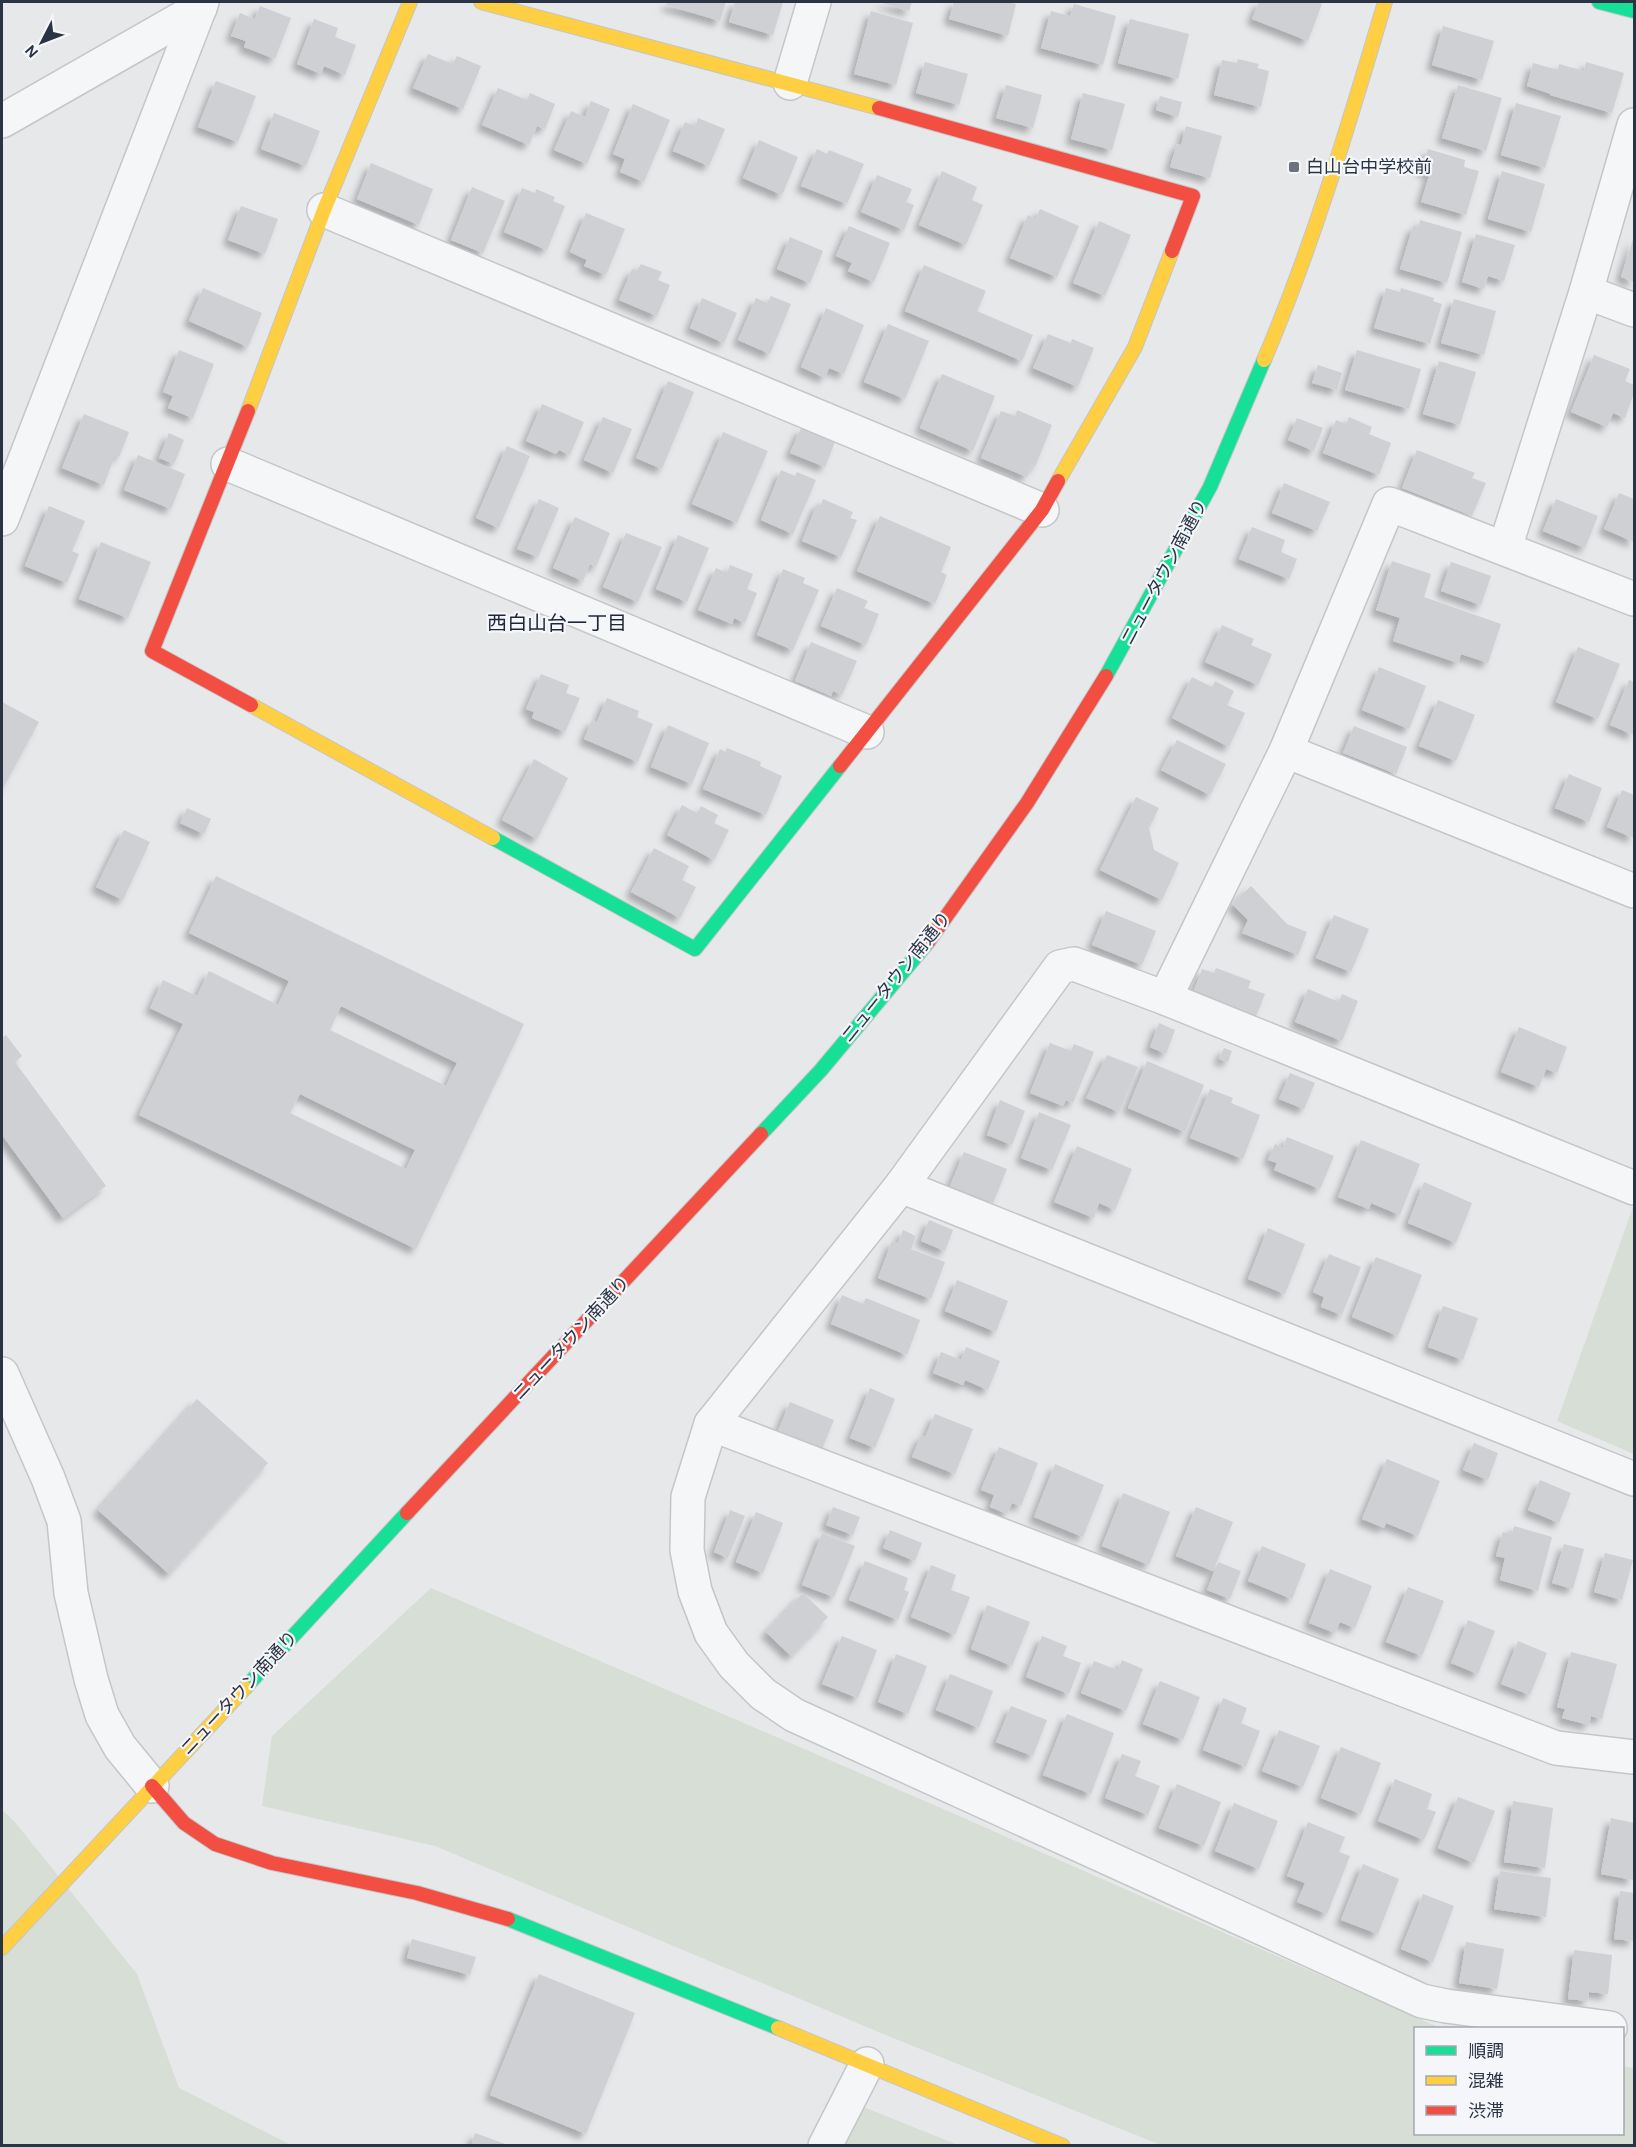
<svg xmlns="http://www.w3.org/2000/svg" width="1636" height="2147" viewBox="0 0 1636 2147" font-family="Karla,'Noto Sans JP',sans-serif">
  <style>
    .green { fill: #d6ded6 }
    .building { fill: #ced0d3; fill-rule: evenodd; filter: url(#shadow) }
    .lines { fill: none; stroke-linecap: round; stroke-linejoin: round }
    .street-casing { stroke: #c4c6c8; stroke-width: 36 }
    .fast-casing { stroke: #c4c6c8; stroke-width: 16 }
    .slow-casing { stroke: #c4c6c8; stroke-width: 16 }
    .jam-casing { stroke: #c4c6c8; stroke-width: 16 }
    .street { stroke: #f5f6f7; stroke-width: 33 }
    .fast { stroke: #16e098; stroke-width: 14 }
    .slow { stroke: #ffcf43; stroke-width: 14 }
    .jam { stroke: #f24e42; stroke-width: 14 }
    .poi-dot { fill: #6c737f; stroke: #f4f6f9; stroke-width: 2 }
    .labels { text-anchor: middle; stroke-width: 4.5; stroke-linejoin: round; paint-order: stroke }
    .poi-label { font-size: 18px; fill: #2b3445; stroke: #f4f6f9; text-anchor: start }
    .street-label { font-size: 18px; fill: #2b3445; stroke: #f4f6f9 }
    .neighbourhood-label { font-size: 20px; fill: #1d2536; stroke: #f4f6f9 }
  </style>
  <defs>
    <filter id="shadow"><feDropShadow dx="-5.5" dy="5.5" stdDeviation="3" flood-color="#0004"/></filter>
  </defs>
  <rect width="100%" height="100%" fill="#e6e8ea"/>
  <!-- green -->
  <g class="green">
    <polygon points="1633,1207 1634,1208 1634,1454 1557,1421"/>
    <polygon points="431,1588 950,1812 1440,2028 1416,2028 1416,2134 1622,2134 1623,2066 1634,2068 1634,2145 1161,2145 893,2038 435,1846 262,1806 272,1736"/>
    <polygon points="2,1810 14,1821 137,1974 179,2088 291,2145 2,2145"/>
    <polygon points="861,2106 958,2145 843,2146"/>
  </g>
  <!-- building -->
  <g class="building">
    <polygon points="667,2 726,2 720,21 666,5"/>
    <polygon points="735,2 783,2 773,35 729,22"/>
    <polygon points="879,2 912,2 909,11"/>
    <polygon points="954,2 1008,2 1016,4 1008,36 949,19"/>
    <polygon points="1259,2 1317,2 1322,4 1308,41 1252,19"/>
    <polygon points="1074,4 1116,16 1103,65 1041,48 1051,11 1070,16"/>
    <polygon points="260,6 291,18 275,59 244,47 246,41 231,36 240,13 255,19"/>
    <polygon points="871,11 913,23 896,85 854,74"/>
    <polygon points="314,19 338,28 335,37 356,45 345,75 324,66 321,74 297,64"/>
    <polygon points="1130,19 1189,34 1178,79 1118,63"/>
    <polygon points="1443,26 1494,41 1482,80 1432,65"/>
    <polygon points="428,54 453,64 457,56 481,66 463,109 413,88"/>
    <polygon points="1238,59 1259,64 1257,68 1269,71 1261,107 1214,95 1222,60 1237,63"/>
    <polygon points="925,62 968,74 959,105 916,93"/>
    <polygon points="1586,62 1624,73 1612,113 1550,95 1551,94 1527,86 1533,63 1558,70 1559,64 1584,71"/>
    <polygon points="216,81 256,96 238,142 198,127"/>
    <polygon points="1006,85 1042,95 1033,128 996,118"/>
    <polygon points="1458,85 1502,98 1486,151 1442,138"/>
    <polygon points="498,88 527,100 530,93 555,104 545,129 537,126 529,145 482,125"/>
    <polygon points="1083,93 1125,104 1112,150 1071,139"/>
    <polygon points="1160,96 1182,102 1178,117 1156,110"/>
    <polygon points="591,101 610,109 587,164 554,150 571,111 585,117"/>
    <polygon points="1516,103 1561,116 1545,168 1501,155"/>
    <polygon points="633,104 670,120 644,182 620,172 625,159 613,154"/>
    <polygon points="274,113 320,131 306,166 261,149"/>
    <polygon points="698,118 725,129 709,166 673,151 685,122 695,126"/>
    <polygon points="1186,126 1222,136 1210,178 1170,167 1177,144 1181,145"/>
    <polygon points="759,140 798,157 782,195 743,178"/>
    <polygon points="817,149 827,154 829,150 864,164 847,204 801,186"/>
    <polygon points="1428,149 1465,160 1464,167 1479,171 1466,215 1421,202 1430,173 1421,170"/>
    <polygon points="371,163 433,189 419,225 357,199"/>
    <polygon points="942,171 977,187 972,200 983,205 966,245 919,225"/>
    <polygon points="1502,171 1545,184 1531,232 1488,219"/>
    <polygon points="877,175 912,189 906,202 914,205 904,230 861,212"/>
    <polygon points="472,187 505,201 483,253 451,240"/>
    <polygon points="522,188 535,193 536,189 555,197 553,201 565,206 547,250 504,232"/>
    <polygon points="241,206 278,219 265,254 228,240"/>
    <polygon points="1040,209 1079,226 1057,277 1010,258 1028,215 1036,219"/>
    <polygon points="586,213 625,229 606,275 584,266 587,260 570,252"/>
    <polygon points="1420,220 1462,232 1447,283 1400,269 1413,226 1419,227"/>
    <polygon points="1099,221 1131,235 1105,296 1073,283"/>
    <polygon points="849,226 890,243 874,282 848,271 852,263 836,256"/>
    <polygon points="1476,234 1515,245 1504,281 1488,276 1484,289 1462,282"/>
    <polygon points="1634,236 1634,282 1621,277"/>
    <polygon points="790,237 823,251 810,283 777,269"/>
    <polygon points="641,264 662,272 658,280 670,285 657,316 619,300 632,269 637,271"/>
    <polygon points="924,265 986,291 977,311 1033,335 1022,361 905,311"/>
    <polygon points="203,288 262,313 248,347 189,321"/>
    <polygon points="1386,288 1400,292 1401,288 1434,298 1433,301 1442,304 1430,344 1374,328"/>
    <polygon points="771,296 791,304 770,354 738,340 756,298 767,303"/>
    <polygon points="702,298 737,313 724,343 690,328"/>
    <polygon points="1454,299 1496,311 1484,355 1441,343"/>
    <polygon points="826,308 864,325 844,374 829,368 825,378 801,367"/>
    <polygon points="888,324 929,341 905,399 864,382"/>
    <polygon points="1048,334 1071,343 1072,339 1094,348 1078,387 1033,368"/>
    <polygon points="179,350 214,364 193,418 168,408 173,396 163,392"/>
    <polygon points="1357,350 1421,369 1409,409 1345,390"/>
    <polygon points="1594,355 1630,369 1625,381 1634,385 1634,393 1625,418 1613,413 1607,427 1571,412"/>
    <polygon points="1439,361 1476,372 1460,425 1423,414"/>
    <polygon points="1318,365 1342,373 1337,390 1312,383"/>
    <polygon points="942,374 995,396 973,451 920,428"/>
    <polygon points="668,381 694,392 662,469 636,458"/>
    <polygon points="542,404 584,422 570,455 559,450 556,454 526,441"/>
    <polygon points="1017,410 1052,425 1035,467 1032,465 1027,477 981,458 1001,411 1015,416"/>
    <polygon points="84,414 129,432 119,457 115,455 104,485 62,468"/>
    <polygon points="603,417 632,429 613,473 584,460"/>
    <polygon points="1349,417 1372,427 1369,434 1391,443 1379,475 1323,453 1336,420 1346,424"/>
    <polygon points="1297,418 1323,428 1314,451 1288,440"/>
    <polygon points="801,428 835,442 825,467 790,453"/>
    <polygon points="723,432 768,451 737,523 692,504"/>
    <polygon points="169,433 184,440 174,464 159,458"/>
    <polygon points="507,446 530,456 499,528 476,518"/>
    <polygon points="1417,450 1475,473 1472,478 1486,483 1472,516 1402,488"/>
    <polygon points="138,455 185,474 171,509 124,490"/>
    <polygon points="781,470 795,476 797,472 816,480 793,534 761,520"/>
    <polygon points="1284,483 1330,502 1317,531 1272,513"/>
    <polygon points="1619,493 1634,499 1634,542 1604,529"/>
    <polygon points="539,499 559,508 538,557 517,549"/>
    <polygon points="823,499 853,512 850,518 857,520 841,557 802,541 817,504 821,505"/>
    <polygon points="1556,499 1598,516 1585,548 1543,531"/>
    <polygon points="49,506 85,521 72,551 79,554 67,583 25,566"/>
    <polygon points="880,516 951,547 941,572 947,575 935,604 857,571"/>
    <polygon points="575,517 610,533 596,567 590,564 583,581 553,568"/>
    <polygon points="1252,527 1285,540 1281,552 1297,559 1289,579 1239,559"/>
    <polygon points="626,533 662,547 638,602 603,587"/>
    <polygon points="678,535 709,548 687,602 656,589"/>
    <polygon points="101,542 151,562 128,618 79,599"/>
    <polygon points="1392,561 1431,574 1424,597 1501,624 1488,663 1461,654 1458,663 1393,641 1400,618 1376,610"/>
    <polygon points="1451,562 1491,576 1481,605 1441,591"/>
    <polygon points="730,565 753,574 747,589 757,593 745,623 734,618 732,624 698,610 716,568 727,573"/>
    <polygon points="783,569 805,578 803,583 819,590 793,650 757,635"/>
    <polygon points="837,588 868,601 864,608 879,614 866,645 821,626"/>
    <polygon points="1222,625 1254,639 1251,645 1272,654 1258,685 1205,662"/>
    <polygon points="811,642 857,661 842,695 833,691 831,696 795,681"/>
    <polygon points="1578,647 1620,664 1598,719 1556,702"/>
    <polygon points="1379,667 1426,686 1409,729 1362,710"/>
    <polygon points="541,674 569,685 566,693 580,698 565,732 532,718 534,712 526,709"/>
    <polygon points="1192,677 1212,687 1215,681 1234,691 1227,705 1245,713 1229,747 1172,718"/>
    <polygon points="1629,680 1634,682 1634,735 1610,725"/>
    <polygon points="607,698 639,711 637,717 653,724 638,762 584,739 592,720 597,722"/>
    <polygon points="1438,700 1475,715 1456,761 1419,746"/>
    <polygon points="2,702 39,722 2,790"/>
    <polygon points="668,725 709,743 692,784 651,767"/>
    <polygon points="1354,726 1407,747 1396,774 1343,753"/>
    <polygon points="1177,740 1226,764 1210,795 1161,770"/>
    <polygon points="727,748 761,762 760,766 782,776 766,815 703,789 720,749 725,752"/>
    <polygon points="534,759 568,778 537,839 502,820"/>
    <polygon points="1569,774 1602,788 1589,822 1555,808"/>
    <polygon points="1622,790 1634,795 1634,838 1607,827"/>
    <polygon points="1136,797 1159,808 1149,828 1154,850 1179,863 1162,900 1100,870"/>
    <polygon points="682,805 697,813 701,806 718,815 714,823 729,830 714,860 667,835"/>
    <polygon points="187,808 211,819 204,834 180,823"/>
    <polygon points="124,830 150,842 123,900 96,887"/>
    <polygon points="654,848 689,866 682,880 696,887 680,918 631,892"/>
    <path d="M216,876l308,148 -108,225 -277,-134 44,-91 -33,-16 13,-28 34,16 12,-25 69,34 11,-24 -100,-48zM341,1006l116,57 -11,23 -116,-56zM300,1094l115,56 -9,19 -116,-56z"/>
    <polygon points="1251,886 1287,924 1307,932 1298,955 1242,933 1248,920 1232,904"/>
    <polygon points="1106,911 1156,931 1142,965 1092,945"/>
    <polygon points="1334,915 1369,929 1351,972 1316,958"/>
    <polygon points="1216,968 1251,981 1248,988 1265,994 1256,1016 1194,990 1202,969 1214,973"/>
    <polygon points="1308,989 1339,1002 1342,994 1358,1001 1342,1041 1295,1022"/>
    <polygon points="1159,1023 1175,1030 1166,1054 1150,1047"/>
    <polygon points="1519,1027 1567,1047 1557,1073 1546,1069 1539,1087 1501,1072"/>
    <polygon points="6,1035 22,1056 15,1062 106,1186 63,1218 2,1135 2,1038"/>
    <polygon points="1050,1043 1071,1051 1074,1044 1094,1052 1073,1103 1066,1100 1063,1106 1030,1093"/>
    <polygon points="1224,1048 1232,1051 1228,1062 1219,1059"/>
    <polygon points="1107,1055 1138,1067 1119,1112 1086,1098"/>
    <polygon points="1147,1061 1204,1085 1185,1132 1128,1108"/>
    <polygon points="1290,1073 1315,1083 1304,1109 1279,1099"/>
    <polygon points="1210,1089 1233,1098 1231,1103 1260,1115 1243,1159 1190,1138"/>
    <polygon points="1000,1100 1025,1111 1012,1145 987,1135"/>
    <polygon points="1039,1112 1071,1125 1052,1170 1021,1158"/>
    <polygon points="1287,1137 1334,1156 1320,1189 1274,1170 1277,1163 1268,1160 1275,1144 1283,1148"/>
    <polygon points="1361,1140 1420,1164 1400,1215 1371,1203 1369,1209 1338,1197"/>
    <polygon points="1077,1146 1132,1169 1115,1210 1099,1203 1094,1218 1054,1202"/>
    <polygon points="964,1152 1007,1169 993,1203 950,1186"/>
    <polygon points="1424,1182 1472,1203 1456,1243 1408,1223"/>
    <polygon points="929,1220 953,1230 945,1251 921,1241"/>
    <polygon points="1268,1228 1305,1244 1285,1294 1248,1279"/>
    <polygon points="903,1230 916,1236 911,1249 945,1262 931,1299 878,1278 892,1241 898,1243"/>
    <polygon points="1329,1254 1361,1267 1342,1315 1321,1307 1324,1297 1313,1292"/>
    <polygon points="1376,1257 1422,1275 1398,1336 1352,1317"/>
    <polygon points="957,1280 1008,1301 996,1332 945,1311"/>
    <polygon points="842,1295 863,1304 866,1298 920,1320 907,1355 831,1324"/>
    <polygon points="1443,1306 1478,1318 1463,1360 1428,1347"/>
    <polygon points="966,1347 1000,1361 988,1390 965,1380 963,1385 933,1373 941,1352 961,1360"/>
    <polygon points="870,1388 895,1399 875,1448 850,1438"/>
    <polygon points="197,1399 268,1463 169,1574 98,1510"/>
    <polygon points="790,1402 834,1420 822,1449 778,1431"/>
    <polygon points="935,1414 973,1429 955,1474 912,1457 921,1435 925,1437"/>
    <polygon points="1474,1443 1498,1453 1488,1480 1463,1470"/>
    <polygon points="999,1447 1038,1463 1021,1506 1012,1503 1007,1514 990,1507 994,1495 981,1490"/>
    <polygon points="1387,1459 1440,1481 1418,1536 1386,1523 1384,1528 1362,1519"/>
    <polygon points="1055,1464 1104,1485 1083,1537 1034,1517"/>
    <polygon points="1540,1480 1571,1493 1559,1523 1528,1510"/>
    <polygon points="1123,1493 1170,1512 1149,1565 1102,1546"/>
    <polygon points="833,1507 860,1517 853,1535 826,1525"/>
    <polygon points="1196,1507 1233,1522 1213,1571 1176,1556"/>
    <polygon points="730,1510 745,1516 728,1558 714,1552"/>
    <polygon points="756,1512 783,1523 763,1573 736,1562"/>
    <polygon points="1514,1526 1552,1537 1538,1591 1500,1580 1505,1558 1496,1556 1503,1532 1512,1534"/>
    <polygon points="890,1530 922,1543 915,1561 883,1548"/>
    <polygon points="822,1533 855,1546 834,1597 802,1585"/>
    <polygon points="1564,1544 1584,1549 1573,1589 1552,1583"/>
    <polygon points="1262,1546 1306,1564 1292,1599 1248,1581"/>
    <polygon points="1605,1553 1633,1560 1622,1600 1594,1592"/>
    <polygon points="865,1561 908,1578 904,1590 909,1592 898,1620 849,1600"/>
    <polygon points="1218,1562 1241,1571 1230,1599 1207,1590"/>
    <polygon points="931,1565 956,1575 951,1590 970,1597 955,1635 911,1617"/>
    <polygon points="1330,1569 1372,1586 1355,1628 1340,1622 1335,1633 1309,1623"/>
    <polygon points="1408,1587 1444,1601 1422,1656 1386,1642"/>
    <polygon points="803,1593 828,1617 791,1656 766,1632"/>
    <polygon points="987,1605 1030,1622 1012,1666 971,1649"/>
    <polygon points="1468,1620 1495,1631 1478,1674 1451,1663"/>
    <polygon points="842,1636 877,1650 858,1698 822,1684"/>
    <polygon points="1042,1636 1067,1646 1063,1656 1081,1663 1069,1694 1026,1677"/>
    <polygon points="1518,1641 1547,1653 1530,1695 1501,1684"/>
    <polygon points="1571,1652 1617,1664 1602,1719 1591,1716 1589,1725 1562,1718 1565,1709 1557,1707"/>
    <polygon points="896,1654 927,1666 908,1714 878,1702"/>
    <polygon points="1122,1660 1143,1669 1126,1711 1081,1693 1094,1661 1118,1670"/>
    <polygon points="950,1674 993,1691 979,1728 936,1710"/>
    <polygon points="1160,1681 1200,1697 1183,1740 1143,1724"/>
    <polygon points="1223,1698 1247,1708 1241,1723 1260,1731 1246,1767 1203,1750"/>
    <polygon points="1011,1706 1047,1720 1033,1756 996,1742"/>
    <polygon points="1067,1714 1114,1733 1091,1794 1043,1775"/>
    <polygon points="1279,1730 1320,1746 1303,1787 1262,1771"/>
    <polygon points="1341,1747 1381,1763 1361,1814 1321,1798"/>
    <polygon points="1122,1754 1141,1761 1135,1776 1160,1786 1148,1815 1105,1798"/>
    <polygon points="1395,1779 1432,1794 1427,1809 1436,1812 1424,1840 1378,1821"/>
    <polygon points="1177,1784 1221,1802 1204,1846 1159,1828"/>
    <polygon points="1458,1797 1495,1811 1474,1863 1438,1848"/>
    <polygon points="1513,1801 1553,1808 1545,1868 1504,1862"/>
    <polygon points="1234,1803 1278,1821 1259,1869 1215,1851"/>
    <polygon points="1611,1818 1634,1823 1633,1880 1601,1874"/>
    <polygon points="1308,1822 1345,1837 1339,1852 1350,1856 1327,1914 1297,1902 1305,1883 1287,1876"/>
    <polygon points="1363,1864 1399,1879 1378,1934 1341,1920"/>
    <polygon points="1500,1871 1551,1878 1546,1917 1494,1909"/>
    <polygon points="1620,1891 1634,1893 1634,1941 1614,1939"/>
    <polygon points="1423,1894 1454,1906 1433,1962 1401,1949"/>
    <polygon points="412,1939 476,1957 470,1975 407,1958"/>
    <polygon points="1466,1942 1504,1949 1497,1989 1459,1983"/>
    <polygon points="1574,1950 1612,1955 1608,1994 1589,1992 1588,2001 1568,1999"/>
    <polygon points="539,1974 635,2013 586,2134 490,2095"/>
    <polygon points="475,2133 508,2145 508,2146 471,2146"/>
  </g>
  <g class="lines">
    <defs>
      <g id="street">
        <polyline points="790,83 814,2"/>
        <polyline points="2,121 200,8"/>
        <polyline points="324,210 1042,510"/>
        <polyline points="1586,292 1634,310"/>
        <polyline points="228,464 867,732"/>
        <polyline points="2,519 202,2"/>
        <polyline points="1505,548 1586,292 1634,125"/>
        <polyline points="1286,751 1634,891"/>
        <polyline points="1165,998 1286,751 1389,504 1634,599"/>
        <polyline points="901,1186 1634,1479"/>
        <polyline points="2,1374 48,1478 64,1521 71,1593 91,1679 102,1715 120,1747 152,1786"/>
        <polyline points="711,1424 1556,1748 1634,1757"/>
        <polyline points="1610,2028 1446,2006 1422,2001 794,1715 763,1694 734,1665 711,1633 695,1591 687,1550 688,1497 711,1424 901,1186 1060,967 1074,964 1165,998 1634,1188"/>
        <polyline points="825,2146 867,2064"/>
      </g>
      <g id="fast">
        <polyline points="1599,2 1634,11"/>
        <polyline points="1106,676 1210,487 1264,360"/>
        <polyline points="493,838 695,949 840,766"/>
        <polyline points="761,1134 821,1070 928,942"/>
        <polyline points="245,1688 407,1513"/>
        <polyline points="508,1919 778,2028"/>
      </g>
      <g id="slow">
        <polyline points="481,2 879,108"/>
        <path d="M1264,360c50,-117 85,-237 121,-358"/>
        <polyline points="248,411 324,210 410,2"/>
        <polyline points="1058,481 1135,347 1172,251"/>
        <polyline points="251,705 493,838"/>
        <polyline points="2,1948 245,1688"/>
        <polyline points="778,2028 1063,2146"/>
      </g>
      <g id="jam">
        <polyline points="879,108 1193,196 1172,251"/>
        <polyline points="248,411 152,651 251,705"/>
        <polyline points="840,766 1042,510 1058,481"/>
        <polyline points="928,942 1027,803 1106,676"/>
        <polyline points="407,1513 761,1134"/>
        <polyline points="152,1786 184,1823 215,1844 272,1863 417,1893 508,1919"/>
      </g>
    </defs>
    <!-- street casing -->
    <use href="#street" class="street-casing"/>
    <!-- fast casing -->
    <use href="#fast" class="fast-casing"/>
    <!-- slow casing -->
    <use href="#slow" class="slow-casing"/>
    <!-- jam casing -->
    <use href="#jam" class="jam-casing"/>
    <!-- street -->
    <use href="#street" class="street"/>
    <!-- fast -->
    <use href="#fast" class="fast"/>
    <!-- slow -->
    <use href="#slow" class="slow"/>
    <!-- jam -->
    <use href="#jam" class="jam"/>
  </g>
  <!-- markers -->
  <rect class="poi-dot" x="1288" y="161" width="12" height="12" rx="3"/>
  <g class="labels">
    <!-- poi labels -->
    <g class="poi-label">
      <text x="1306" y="173">白山台中学校前</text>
    </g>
    <!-- street labels -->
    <g class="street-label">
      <text transform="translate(1164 572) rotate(-62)" y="6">ニュータウン南通り</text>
      <text transform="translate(896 977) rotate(-51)" y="6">ニュータウン南通り</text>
      <text transform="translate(571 1338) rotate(-47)" y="6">ニュータウン南通り</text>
      <text transform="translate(239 1693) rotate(-47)" y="6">ニュータウン南通り</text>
    </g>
    <!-- neighbourhood labels -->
    <g class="neighbourhood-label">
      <text x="557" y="630">西白山台一丁目</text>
    </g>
  </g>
  <!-- border -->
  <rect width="1636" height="2147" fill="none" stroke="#2b3445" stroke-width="6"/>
  <!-- legend -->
  <rect x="1414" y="2027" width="210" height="108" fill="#f4f6f9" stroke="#a4a8b1" stroke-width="1.5"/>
  <rect x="1426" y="2046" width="30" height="9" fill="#16e098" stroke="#a4a8b1" stroke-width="1.5"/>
  <text x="1468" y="2057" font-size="18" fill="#2b3445">順調</text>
  <rect x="1426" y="2076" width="30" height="9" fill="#ffcf43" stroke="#a4a8b1" stroke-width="1.5"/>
  <text x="1468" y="2087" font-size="18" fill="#2b3445">混雑</text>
  <rect x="1426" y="2106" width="30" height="9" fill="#f24e42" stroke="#a4a8b1" stroke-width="1.5"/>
  <text x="1468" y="2117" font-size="18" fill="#2b3445">渋滞</text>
  <!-- north arrow -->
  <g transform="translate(42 42) rotate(228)" stroke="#f4f6f9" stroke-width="4.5" paint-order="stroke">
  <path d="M0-4.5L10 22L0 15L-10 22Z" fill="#2b3445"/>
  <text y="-9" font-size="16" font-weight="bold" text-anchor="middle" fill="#2b3445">N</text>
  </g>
</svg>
